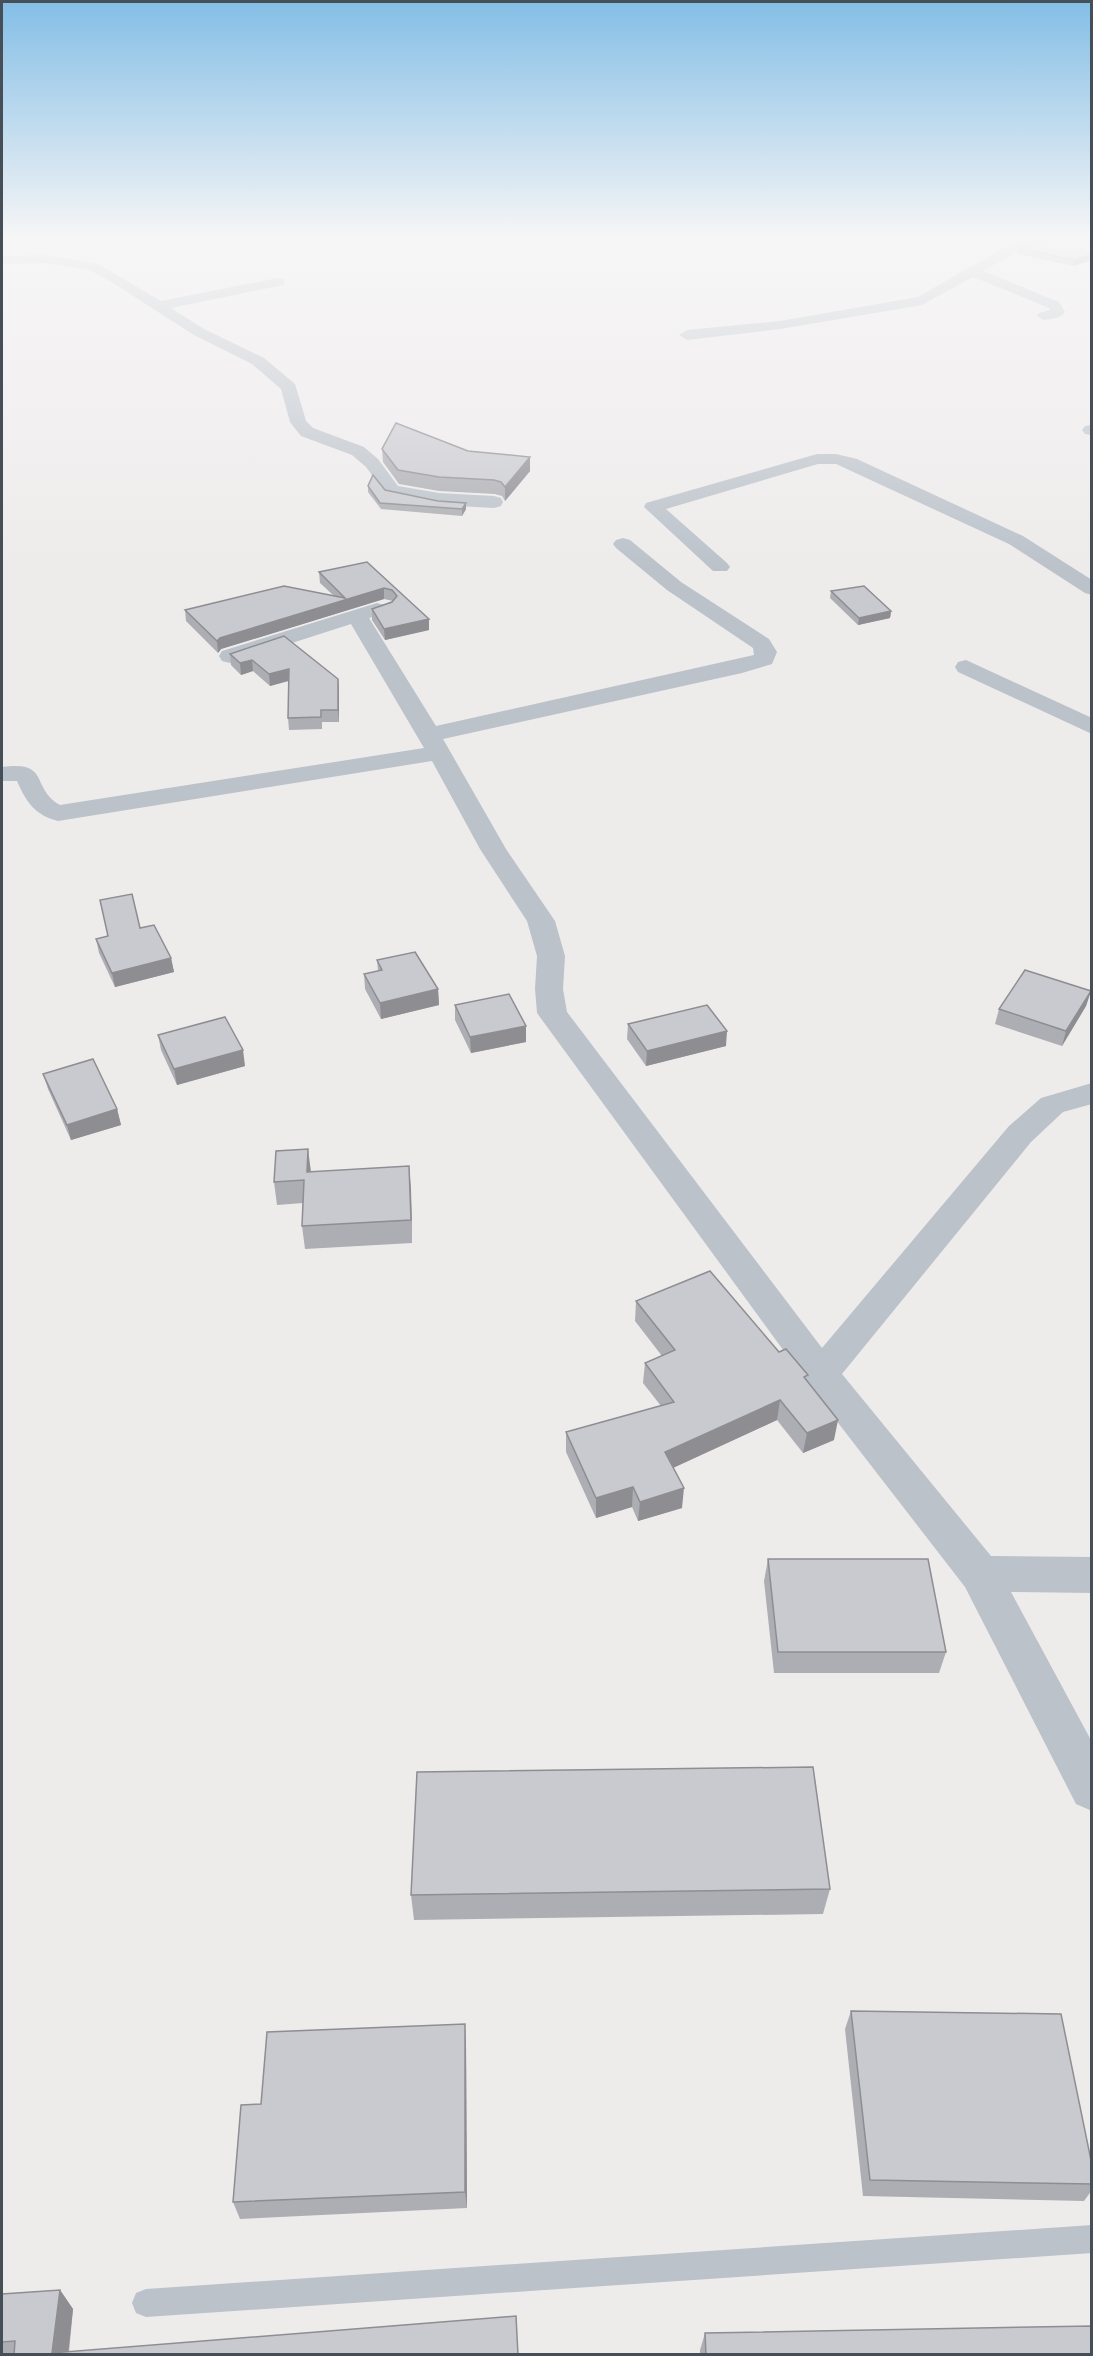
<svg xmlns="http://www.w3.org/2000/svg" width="1093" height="2356" viewBox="0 0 1093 2356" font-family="Mulish,sans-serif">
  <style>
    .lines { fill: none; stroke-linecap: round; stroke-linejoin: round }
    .lane { fill: #bbc2ca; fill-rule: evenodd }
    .street { fill: #bbc2ca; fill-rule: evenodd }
    .wall { fill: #adaeb3 }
    .shaded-wall { fill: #8d8d92 }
    .building { fill: #c9cad0; stroke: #8d8d92; stroke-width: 1.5 }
  </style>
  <rect width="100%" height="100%" fill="#eeebeb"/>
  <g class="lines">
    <!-- lane -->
    <polygon class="lane" points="1092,2225 1092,2253 146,2317 136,2313 132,2303 136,2293 146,2289"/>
    <!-- street -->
    <g class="street">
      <path d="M1039,238h20l-1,3 -43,12 -32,18 76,31 6,10c-4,6 -14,7 -21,8l-7,-4 2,-3 11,-3 -1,-2 -76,-31 -51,28 -142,24 -93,11 -8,-5 8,-5 93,-9 138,-24 87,-50z"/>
      <polygon points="45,255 98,264 161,301 278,278 283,279 285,282 283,285 171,308 204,329 264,358 295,384 306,421 313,428 364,447 378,459 398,486 439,493 494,496 501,498 503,502 501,506 494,508 439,505 386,494 366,467 352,455 301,436 290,422 281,389 252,364 194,335 110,281 89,270 45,263 2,264 2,256"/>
      <polygon points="1092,425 1092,435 1085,434 1082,430 1085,426"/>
      <polygon points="817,454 836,454 857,459 1023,536 1092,580 1092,595 1085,593 1009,544 836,464 818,464 666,509 727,563 730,567 727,571 713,571 644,507 646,503"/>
      <path d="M623,538l7,2 51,42 88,57 8,13 -5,12 -30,9 -299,66 63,110 49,72 10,35 -2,33 4,23 255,336 187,-222 32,-28 51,-15v21l-29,8 -32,30 -189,232 149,182 101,1v36l-81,-1 81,150v69l-16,-7 -111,-217 -157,-203 -271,-371 -2,-24 2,-33 -10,-35 -47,-72 -48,-88 -374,60c-23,-6 -32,-19 -41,-40h-15v-14c49,-7 28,21 58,38l364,-57 -73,-124 -121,39 -8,-2 -3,-5 3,-5 155,-48 7,2 3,4 -3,4 -15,5 67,108 318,-71 -1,-7 -86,-58 -51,-42 -3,-4 3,-4z"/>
      <polygon points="966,660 1092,718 1092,734 958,672 955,667 958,662"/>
    </g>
  </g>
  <!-- wall -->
  <g class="wall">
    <polygon points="1092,238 1073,266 1018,254 1019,248"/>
    <polygon points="382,449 468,451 530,471 505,501 502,496 495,494 439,491 399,484 383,462"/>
    <polygon points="368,486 438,501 466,503 466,509 462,516 381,509 368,492"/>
    <polygon points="367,562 429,630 385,640 372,620 372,609 393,601 384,599 221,649 218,653 186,621 185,610 333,595 320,583 319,572"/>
    <polygon points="831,591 891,611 890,618 858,625 830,598"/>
    <polygon points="230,654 338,679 339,691 339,722 322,722 322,729 289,730 288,718 289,681 270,686 253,671 241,675 231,665"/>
    <polygon points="140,928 171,958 174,972 115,987 99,953 96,939"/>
    <polygon points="377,960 438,989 439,1005 381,1019 365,989 364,974 378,971"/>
    <polygon points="1091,991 1086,1006 1062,1046 995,1024 999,1009"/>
    <polygon points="455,1005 526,1042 471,1053 455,1020"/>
    <polygon points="628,1024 726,1046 646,1066 627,1039"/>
    <polygon points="158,1035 245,1066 177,1085 161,1050"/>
    <polygon points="43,1074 117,1109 121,1125 71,1140 48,1089"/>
    <polygon points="311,1171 411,1189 412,1243 305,1249 302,1226 303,1203 277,1205 274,1182"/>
    <polygon points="636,1301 779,1352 807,1382 834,1440 803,1453 777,1420 673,1468 682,1508 638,1521 632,1507 596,1518 566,1452 566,1432 661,1406 643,1383 645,1363 662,1356 635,1321"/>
    <polygon points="768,1559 946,1652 939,1673 774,1673 764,1581"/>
    <polygon points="830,1889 823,1914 414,1920 411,1895"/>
    <polygon points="851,2011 1092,2184 1092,2190 1084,2201 863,2196 845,2029"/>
    <polygon points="466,2042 467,2208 240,2219 233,2202 261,2104"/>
    <polygon points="60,2290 73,2309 69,2352 518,2355 2,2355 2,2294"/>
    <polygon points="705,2333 1092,2355 700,2355 700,2350"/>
  </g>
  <!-- shaded-wall -->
  <g class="shaded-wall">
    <polygon points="1092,254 1092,260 1073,266 1074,260"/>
    <polygon points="530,457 530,471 505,501 505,487"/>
    <polygon points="466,503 466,509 462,516 462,509"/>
    <polygon points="384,588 384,599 221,649 218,653 217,641 220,638"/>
    <polygon points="891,611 890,618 858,625 859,618"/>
    <polygon points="429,619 429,630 385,640 384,629"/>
    <polygon points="252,660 253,671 241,675 240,663"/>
    <polygon points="289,669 291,680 270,686 269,674"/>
    <polygon points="338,679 339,691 339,722 338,710"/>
    <polygon points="171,958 174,972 115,987 112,973"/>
    <polygon points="438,989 439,1005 381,1019 380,1003"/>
    <polygon points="1091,991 1086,1006 1062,1046 1066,1031"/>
    <polygon points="526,1026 526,1042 471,1053 470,1037"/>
    <polygon points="727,1031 726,1046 646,1066 647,1051"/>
    <polygon points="243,1050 245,1066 177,1085 174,1069"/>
    <polygon points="117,1109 121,1125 71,1140 67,1125"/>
    <polygon points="308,1149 311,1172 307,1172"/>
    <polygon points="409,1166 411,1189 412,1243 411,1220"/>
    <polygon points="780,1400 777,1420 664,1472 665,1452"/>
    <polygon points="838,1420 834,1440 803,1453 807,1433"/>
    <polygon points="633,1487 632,1507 596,1518 596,1498"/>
    <polygon points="684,1488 682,1508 638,1521 640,1502"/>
    <polygon points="465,2024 466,2042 467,2208 465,2192"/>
    <polygon points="60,2290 73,2309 68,2355 52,2353"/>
  </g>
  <!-- building -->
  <g class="building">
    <polygon points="1057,238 1092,238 1092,254 1074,260 1019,248"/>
    <polygon points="396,423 468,451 530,457 505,487 501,482 494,480 439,477 398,470 382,449"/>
    <polygon points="373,475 385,490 438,501 466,503 462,509 380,503 368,486"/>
    <polygon points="367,562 429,619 384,629 372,609 392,602 397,596 392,590 384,588 220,638 217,641 185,610 284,586 345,598 319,572"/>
    <polygon points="864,586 891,611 859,618 831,591"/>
    <polygon points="284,636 338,679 338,710 321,710 321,717 288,718 289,669 269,674 252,660 240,663 230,654"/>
    <polygon points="132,894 140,928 154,925 171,958 112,973 96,939 108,936 100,900"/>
    <polygon points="415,952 438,989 380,1003 364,974 382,970 377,960"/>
    <polygon points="1025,970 1091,991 1066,1031 999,1009"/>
    <polygon points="509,994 526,1026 470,1037 455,1005"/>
    <polygon points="707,1005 727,1031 647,1051 628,1024"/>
    <polygon points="225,1017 243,1050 174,1069 158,1035"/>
    <polygon points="93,1059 117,1109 67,1125 43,1074"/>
    <polygon points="308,1149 307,1172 409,1166 411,1220 302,1226 304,1180 274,1182 276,1151"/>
    <polygon points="710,1271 779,1352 786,1349 808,1375 804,1377 838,1420 807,1433 780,1400 665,1452 684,1488 640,1502 633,1487 596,1498 566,1432 674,1402 645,1363 675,1350 636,1301"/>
    <polygon points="768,1559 928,1559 946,1652 778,1652"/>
    <polygon points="813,1767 830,1889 411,1895 417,1772"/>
    <polygon points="851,2011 1061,2014 1092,2165 1092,2184 870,2180"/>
    <polygon points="465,2024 465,2192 233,2202 241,2105 261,2104 267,2032"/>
    <polygon points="60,2290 52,2353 516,2316 518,2355 14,2355 15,2341 2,2342 2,2294"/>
    <polygon points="1092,2326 1092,2355 706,2355 705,2333"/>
  </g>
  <!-- sky -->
  <linearGradient id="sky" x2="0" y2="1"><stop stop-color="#83bee6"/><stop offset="0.42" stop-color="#f7f6f6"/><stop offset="1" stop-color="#f7f6f6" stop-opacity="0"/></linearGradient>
  <rect width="1093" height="568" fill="url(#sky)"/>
  <!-- border -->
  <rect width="1093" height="2356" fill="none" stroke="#464e57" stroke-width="6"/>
</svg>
